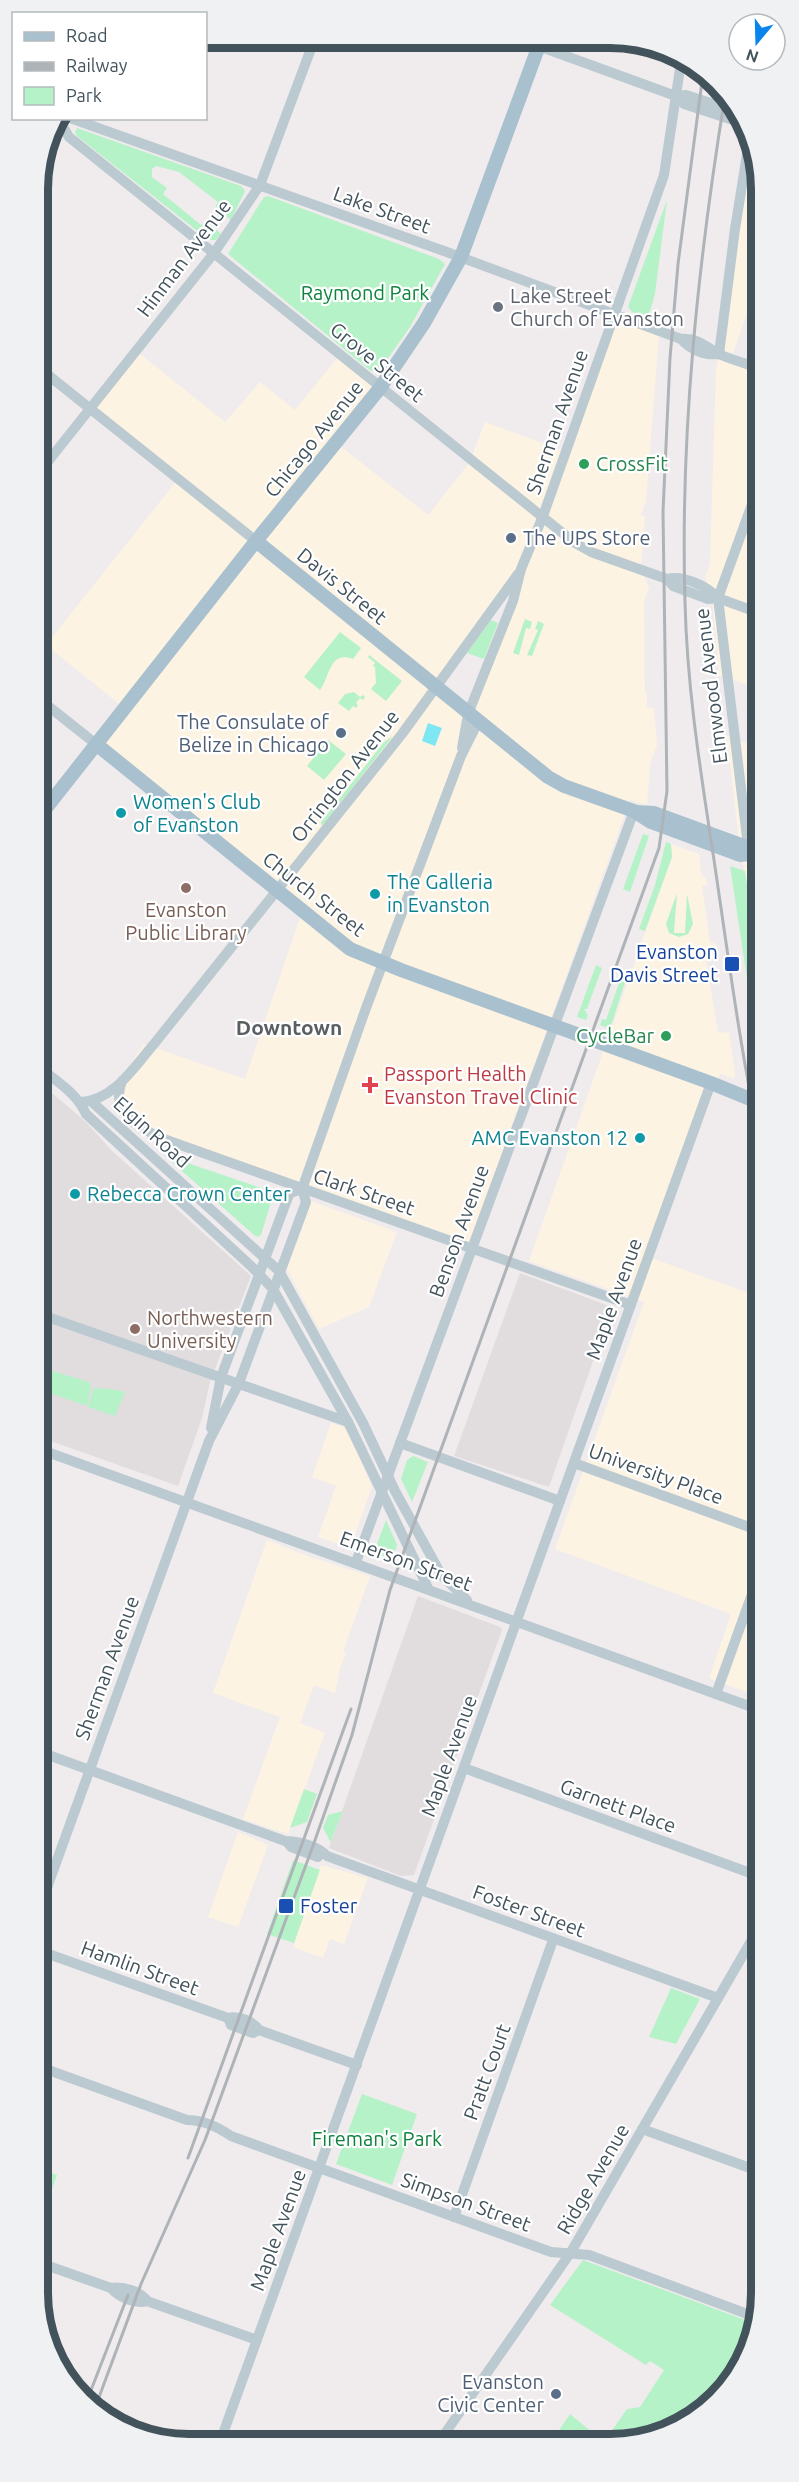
<svg xmlns="http://www.w3.org/2000/svg" width="799" height="2482" viewBox="0 0 799 2482" font-family="Ubuntu,sans-serif">
  <style>
    .commercial { fill: #fdf3e3; fill-rule: evenodd }
    .education { fill: #e1dddf }
    .green { fill: #b6f2c7; fill-rule: evenodd }
    .water { fill: #7fe7f3 }
    .lines { fill: none; stroke-linecap: round; stroke-linejoin: round }
    .minor { stroke: #bbc9d1; stroke-width: 10 }
    .major { stroke: #a9c0cf; stroke-width: 14 }
    .rail { stroke: #aeb3b8; stroke-width: 3 }
    .worship-dot { fill: #6b7280; stroke: #fff; stroke-width: 2 }
    .leisure-dot { fill: #2e9e5b; stroke: #fff; stroke-width: 2 }
    .service-dot { fill: #5c6f8a; stroke: #fff; stroke-width: 2 }
    .culture-dot { fill: #0f9aa8; stroke: #fff; stroke-width: 2 }
    .education-dot { fill: #8d6e63; stroke: #fff; stroke-width: 2 }
    .transit-dot { fill: #1a4fb4; stroke: #fff; stroke-width: 2 }
    .health-dot { fill: #e0444e; stroke: #fff; stroke-width: 2 }
    .labels { text-anchor: middle; stroke-width: 4.5; stroke-linejoin: round; paint-order: stroke }
    .street-label { font-size: 20px; fill: #43535c; stroke: #fff }
    .park-label { font-size: 20px; fill: #0e833d; stroke: #fff }
    .worship-label { font-size: 20px; fill: #5b616d; stroke: #fff; text-anchor: start }
    .leisure-label { font-size: 20px; fill: #27864d; stroke: #fff; text-anchor: start }
    .service-label { font-size: 20px; fill: #4e5e75; stroke: #fff; text-anchor: end }
    .culture-label { font-size: 20px; fill: #0d838f; stroke: #fff; text-anchor: start }
    .education-label { font-size: 20px; fill: #785e54; stroke: #fff }
    .transit-label { font-size: 20px; fill: #164399; stroke: #fff; text-anchor: end }
    .health-label { font-size: 20px; fill: #be3a42; stroke: #fff; text-anchor: start }
    .neighbourhood-label { font-size: 21px; font-weight: bold; fill: #595e62; stroke: #fff }
    .rim { fill: none; stroke: #43535c; stroke-width: 8 }
  </style>
  <rect width="100%" height="100%" fill="#f0eced"/>
  <!-- commercial -->
  <g class="commercial">
    <polygon points="749,142 759,159 759,279 733,353 722,350"/>
    <path d="M615,317l44,17 -13,167 -5,14 4,1 -4,52 8,20 -5,13 1,92 2,1v13l7,2 3,36 -7,19 -3,41 -17,-5 -161,444 -311,-111 -15,-8 -22,-20 1,-27 22,-34 101,35 58,-170 -207,-168 27,-34 -77,-62 133,-167 -89,-72 45,-56 90,72 35,-40 35,28 43,-53 41,32 -44,53 93,73 42,-53 15,-40 82,30zM521,571l-51,143 -34,-26z"/>
    <polygon points="719,354 759,368 759,689 719,675 712,596 705,577 710,564 716,369"/>
    <polygon points="727,736 759,748 760,953 755,954 753,938 755,937 738,833"/>
    <polygon points="671,844 699,854 702,877 706,877 707,885 702,886 710,942 716,944 718,957 706,959 718,1033 729,1032 735,1074 734,1078 720,1074 651,1258 760,1297 760,1697 709,1678 731,1614 555,1549 644,1302 529,1261 672,857"/>
    <polygon points="311,1201 397,1232 369,1307 319,1329 287,1269"/>
    <polygon points="331,1423 347,1428 372,1487 350,1548 318,1537 336,1486 312,1477"/>
    <polygon points="267,1540 310,1557 370,1576 343,1652 346,1653 340,1668 335,1693 314,1685 300,1723 325,1733 288,1834 243,1819 280,1717 213,1693"/>
    <polygon points="238,1832 268,1845 238,1927 208,1917"/>
    <polygon points="321,1865 368,1878 344,1944 330,1939 323,1958 293,1947"/>
  </g>
  <!-- education -->
  <g class="education">
    <polygon points="39,1082 86,1122 111,1150 251,1276 210,1382 202,1418 178,1486 39,1437"/>
    <polygon points="520,1273 612,1307 549,1487 454,1456"/>
    <polygon points="418,1596 500,1627 502,1630 414,1875 401,1876 329,1848"/>
  </g>
  <!-- green -->
  <g class="green">
    <path d="M77,128l164,58 4,5 -14,29 -9,-7 -10,13 9,8 -5,6h-7l-132,-104 -2,-3zM156,166l23,6 39,30 -3,5 5,5 -11,13 -5,-3 -3,3 -38,-31 4,-6 -15,-11v-8z"/>
    <polygon points="268,196 439,259 445,264 410,327 379,371 371,371 228,254 264,197"/>
    <polygon points="667,200 655,294 648,318 632,312 628,307"/>
    <polygon points="38,274 50,283 38,298"/>
    <polygon points="525,619 532,622 530,629 526,628 519,655 513,653"/>
    <polygon points="491,620 498,623 484,659 467,653"/>
    <polygon points="538,621 544,624 532,656 527,655 538,630 535,629"/>
    <path d="M340,632l21,16 -8,11c-24,-9 -23,18 -33,31l-16,-13z"/>
    <polygon points="369,655 402,681 386,701 371,689 376,683 375,667 373,666 375,663 368,657"/>
    <polygon points="354,692 360,697 363,695 365,697 363,700 360,698 356,703 358,705 356,708 353,706 349,711 338,703 345,694"/>
    <polygon points="393,736 324,824 321,825 321,822 384,742"/>
    <polygon points="328,740 346,754 324,780 307,766"/>
    <polygon points="643,834 649,836 630,892 623,889"/>
    <polygon points="666,842 671,844 672,857 645,931 639,929 655,885"/>
    <polygon points="730,866 745,871 755,938 753,939 758,962 755,963 760,1022 754,992 749,992"/>
    <polygon points="677,893 674,933 685,933 687,894 693,924 688,934 679,937 669,933 666,924"/>
    <polygon points="596,965 602,968 587,1009 584,1009 588,1015 586,1020 577,1017"/>
    <polygon points="629,970 610,1029 600,1025 602,1019 606,1020 623,972 628,974"/>
    <polygon points="750,995 760,1034 760,1061"/>
    <polygon points="164,1155 267,1190 272,1199 261,1235 258,1237 254,1235"/>
    <polygon points="49,1370 89,1382 91,1387 87,1406 41,1390"/>
    <polygon points="94,1388 112,1389 125,1392 115,1416 88,1407"/>
    <polygon points="413,1456 428,1462 412,1502 401,1479 407,1460"/>
    <polygon points="386,1520 397,1545 392,1560 374,1552"/>
    <polygon points="304,1789 317,1794 307,1822 290,1828"/>
    <polygon points="343,1811 332,1838 331,1843 323,1828 328,1815"/>
    <polygon points="293,1860 320,1870 294,1943 267,1934"/>
    <polygon points="671,1988 700,1999 676,2044 649,2037"/>
    <polygon points="362,2094 417,2114 392,2185 336,2164"/>
    <polygon points="40,2168 57,2175 41,2220 40,2219"/>
    <polygon points="583,2260 756,2324 750,2352 724,2393 686,2424 640,2442 551,2442 570,2414 604,2442 627,2409 640,2407 664,2370 650,2361 646,2365 550,2305"/>
  </g>
  <!-- water -->
  <polygon class="water" points="428,723 442,728 435,746 422,741"/>
  <g class="lines">
    <!-- minor -->
    <g class="minor">
      <polyline points="522,40 662,91 676,96 686,95 732,110"/>
      <polyline points="676,96 684,104 739,122"/>
      <polyline points="58,118 69,137 575,543 591,552 667,579 673,586 708,599 718,598 759,613"/>
      <path d="M70,118l374,133 237,88c17,-2 26,9 40,16 12,5 26,9 38,13"/>
      <path d="M681,339c8,10 24,17 38,15"/>
      <polyline points="719,354 735,229 749,142"/>
      <polyline points="38,367 256,541"/>
      <polyline points="38,474 214,253 260,185 315,38"/>
      <path d="M667,579c16,-4 40,7 51,19"/>
      <polyline points="38,698 96,744"/>
      <polyline points="462,748 468,714 513,601 521,569 543,516 664,175 681,62"/>
      <polyline points="749,854 718,598 759,485"/>
      <path d="M39,1067c17,14 38,26 47,47l166,153 21,22 75,133 80,166"/>
      <path d="M122,1081c-12,31 14,45 39,57l470,167"/>
      <path d="M81,1102c33,-2 53,-35 73,-58l248,-310 116,-160"/>
      <polyline points="92,1102 279,1271 363,1423 395,1491 442,1576 467,1600"/>
      <polyline points="39,1314 348,1422"/>
      <polyline points="211,1428 221,1377 288,1197 290,1193 302,1189"/>
      <polyline points="400,1443 560,1501"/>
      <polyline points="39,1449 760,1710"/>
      <polyline points="574,1463 760,1531"/>
      <polyline points="356,1562 634,811"/>
      <polyline points="716,1694 760,1572"/>
      <path d="M40,1752l245,89c13,0 33,5 42,15l391,142"/>
      <polyline points="464,1768 761,1877"/>
      <polyline points="287,1842 291,1847 318,1857"/>
      <polyline points="40,1907 209,1441 239,1383 306,1202 302,1189 366,1008 461,756 478,722"/>
      <path d="M40,1951l188,67c10,-3 25,3 31,12l98,35"/>
      <polyline points="228,2018 231,2025 253,2033 259,2030"/>
      <path d="M40,2067l147,53c16,0 31,7 44,16l320,116 38,3 169,63"/>
      <polyline points="642,2129 761,2172"/>
      <polyline points="454,2217 553,1940"/>
      <path d="M40,2263l71,25c11,-2 30,3 36,13"/>
      <path d="M111,2288c7,9 25,17 36,13l110,39"/>
      <polyline points="220,2442 711,1083"/>
      <polyline points="439,2442 571,2252 761,1924"/>
    </g>
    <!-- major -->
    <g class="major">
      <polyline points="256,541 548,777 564,786 634,811 651,822 740,855 749,854 759,858"/>
      <polyline points="96,744 350,949 401,970 711,1083 760,1103"/>
      <polyline points="636,812 654,813 744,846 749,854"/>
      <polyline points="39,817 256,541 380,388 424,323 461,257 541,40"/>
    </g>
    <!-- rail -->
    <g class="rail">
      <path d="M725,96c-27,167 -45,336 -40,506 2,87 16,172 29,258 14,94 26,189 46,282"/>
      <polyline points="188,2158 351,1709"/>
      <polyline points="86,2403 128,2295"/>
      <polyline points="95,2408 141,2284 205,2140 314,1843 352,1735 390,1590 659,848 667,791 663,512 670,358 678,264 703,74"/>
    </g>
  </g>
  <!-- markers -->
  <circle class="worship-dot" cx="498" cy="307" r="6"/>
  <g class="leisure-dot">
    <circle cx="584" cy="464" r="6"/>
    <circle cx="666" cy="1036" r="6"/>
  </g>
  <g class="service-dot">
    <circle cx="511" cy="538" r="6"/>
    <circle cx="341" cy="733" r="6"/>
    <circle cx="556" cy="2394" r="6"/>
  </g>
  <g class="culture-dot">
    <circle cx="121" cy="813" r="6"/>
    <circle cx="375" cy="894" r="6"/>
    <circle cx="640" cy="1138" r="6"/>
    <circle cx="75" cy="1194" r="6"/>
  </g>
  <g class="education-dot">
    <circle cx="186" cy="888" r="6"/>
    <circle cx="135" cy="1329" r="6"/>
  </g>
  <g class="transit-dot">
    <rect x="724" y="956" width="16" height="16" rx="3"/>
    <rect x="278" y="1898" width="16" height="16" rx="3"/>
  </g>
  <path class="health-dot" d="M367 1076h6v6h6v6h-6v6h-6v-6h-6v-6h6z"/>
  <g class="labels">
    <!-- street labels -->
    <g class="street-label">
      <text transform="translate(382 210) rotate(20)" y="7">Lake Street</text>
      <text transform="translate(184 258) rotate(-53)" y="7">Hinman Avenue</text>
      <text transform="translate(377 362) rotate(39)" y="7">Grove Street</text>
      <text transform="translate(557 422) rotate(-71)" y="7">Sherman Avenue</text>
      <text transform="translate(314 439) rotate(-51)" y="7">Chicago Avenue</text>
      <text transform="translate(342 586) rotate(39)" y="7">Davis Street</text>
      <text transform="translate(711 686) rotate(-97)" y="7">Elmwood Avenue</text>
      <text transform="translate(345 776) rotate(-52)" y="7">Orrington Avenue</text>
      <text transform="translate(314 894) rotate(38)" y="7">Church Street</text>
      <text transform="translate(152 1132) rotate(42)" y="7">Elgin Road</text>
      <text transform="translate(364 1192) rotate(19)" y="7">Clark Street</text>
      <text transform="translate(459 1231) rotate(-70)" y="7">Benson Avenue</text>
      <text transform="translate(614 1299) rotate(-70)" y="7">Maple Avenue</text>
      <text transform="translate(656 1474) rotate(20)" y="7">University Place</text>
      <text transform="translate(406 1561) rotate(20)" y="7">Emerson Street</text>
      <text transform="translate(107 1668) rotate(-70)" y="7">Sherman Avenue</text>
      <text transform="translate(449 1756) rotate(-70)" y="7">Maple Avenue</text>
      <text transform="translate(618 1806) rotate(20)" y="7">Garnett Place</text>
      <text transform="translate(529 1911) rotate(20)" y="7">Foster Street</text>
      <text transform="translate(140 1968) rotate(20)" y="7">Hamlin Street</text>
      <text transform="translate(487 2072) rotate(-70)" y="7">Pratt Court</text>
      <text transform="translate(593 2179) rotate(-60)" y="7">Ridge Avenue</text>
      <text transform="translate(466 2202) rotate(20)" y="7">Simpson Street</text>
      <text transform="translate(278 2230) rotate(-70)" y="7">Maple Avenue</text>
    </g>
    <!-- park labels -->
    <g class="park-label">
      <text x="365" y="300">Raymond Park</text>
      <text x="377" y="2146">Fireman's Park</text>
    </g>
    <!-- worship labels -->
    <g class="worship-label">
      <text x="510" y="303">Lake Street<tspan x="510" dy="23">Church of Evanston</tspan></text>
    </g>
    <!-- leisure labels -->
    <g class="leisure-label">
      <text x="596" y="471">CrossFit</text>
      <text x="654" y="1043" text-anchor="end">CycleBar</text>
    </g>
    <!-- service labels -->
    <g class="service-label">
      <text x="523" y="545" text-anchor="start">The UPS Store</text>
      <text x="329" y="729">The Consulate of<tspan x="329" dy="23">Belize in Chicago</tspan></text>
      <text x="544" y="2389">Evanston<tspan x="544" dy="23">Civic Center</tspan></text>
    </g>
    <!-- culture labels -->
    <g class="culture-label">
      <text x="133" y="809">Women's Club<tspan x="133" dy="23">of Evanston</tspan></text>
      <text x="387" y="889">The Galleria<tspan x="387" dy="23">in Evanston</tspan></text>
      <text x="628" y="1145" text-anchor="end">AMC Evanston 12</text>
      <text x="87" y="1201">Rebecca Crown Center</text>
    </g>
    <!-- education labels -->
    <g class="education-label">
      <text x="186" y="917">Evanston<tspan x="186" dy="23">Public Library</tspan></text>
      <text x="147" y="1325" text-anchor="start">Northwestern<tspan x="147" dy="23">University</tspan></text>
    </g>
    <!-- transit labels -->
    <g class="transit-label">
      <text x="718" y="959">Evanston<tspan x="718" dy="23">Davis Street</tspan></text>
      <text x="300" y="1913" text-anchor="start">Foster</text>
    </g>
    <!-- health labels -->
    <g class="health-label">
      <text x="384" y="1081">Passport Health<tspan x="384" dy="23">Evanston Travel Clinic</tspan></text>
    </g>
    <!-- neighbourhood labels -->
    <g class="neighbourhood-label">
      <text x="289" y="1035">Downtown</text>
    </g>
  </g>
  <!-- crop -->
  <path d="M0 0H799V2482H0ZM189 48H610A141 141 0 0 1 751 189V2293A141 141 0 0 1 610 2434H189A141 141 0 0 1 48 2293V189A141 141 0 0 1 189 48Z" fill="#f0f1f2" fill-rule="evenodd"/>
  <path class="rim" d="M189 48H610A141 141 0 0 1 751 189V2293A141 141 0 0 1 610 2434H189A141 141 0 0 1 48 2293V189A141 141 0 0 1 189 48Z"/>
  <!-- legend -->
  <rect x="12" y="12" width="195" height="108" fill="#ffffff" stroke="#b4babe" stroke-width="1.5"/>
  <rect x="24" y="32" width="30" height="9" fill="#a9c0cf" stroke="#b4babe" stroke-width="1.5"/>
  <text x="66" y="42" font-size="18" fill="#43535c">Road</text>
  <rect x="24" y="62" width="30" height="9" fill="#aeb3b8" stroke="#b4babe" stroke-width="1.5"/>
  <text x="66" y="72" font-size="18" fill="#43535c">Railway</text>
  <rect x="24" y="87" width="30" height="18" fill="#b6f2c7" stroke="#b4babe" stroke-width="1.5"/>
  <text x="66" y="102" font-size="18" fill="#43535c">Park</text>
  <!-- north arrow -->
  <g transform="translate(757 42) rotate(199)"><circle r="28" fill="#ffffff" stroke="#b4babe" stroke-width="1.5"/>
  <path d="M0-4.5L10 22L0 15L-10 22Z" fill="#0984ed"/>
  <text y="-9" font-size="16" font-weight="bold" text-anchor="middle" fill="#43535c">N</text>
  </g>
</svg>
